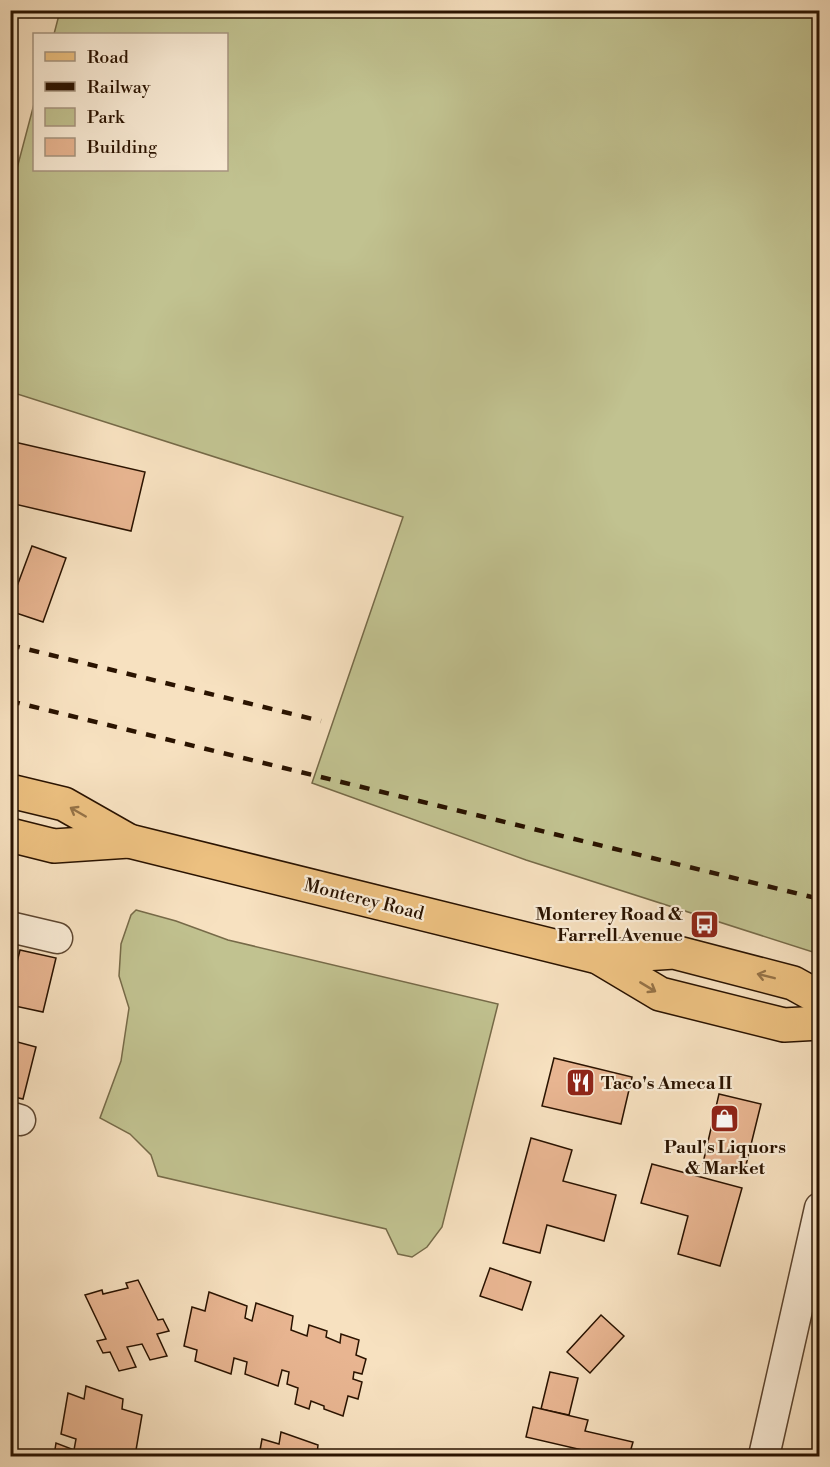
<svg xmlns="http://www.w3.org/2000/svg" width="830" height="1467" viewBox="0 0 830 1467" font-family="'Libre Bodoni',serif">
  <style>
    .green { fill: #c1c290; stroke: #766a48; stroke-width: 1.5 }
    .building { fill: #e8b591; stroke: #2a1300; stroke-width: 1.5 }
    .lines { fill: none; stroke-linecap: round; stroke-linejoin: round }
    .street-casing { stroke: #5d4630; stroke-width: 33 }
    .primary-casing { stroke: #2a1300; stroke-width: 36 }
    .street { stroke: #faecd6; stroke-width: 30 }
    .primary { stroke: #ecc080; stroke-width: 33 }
    .rail { stroke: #2a1300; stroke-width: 4.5; stroke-dasharray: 10 10; stroke-linecap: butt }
    .oneway { stroke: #957246 }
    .labels { text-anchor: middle; stroke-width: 4.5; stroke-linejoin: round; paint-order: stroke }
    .street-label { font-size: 18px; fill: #2a1300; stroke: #faecd6 }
    .poi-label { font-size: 18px; font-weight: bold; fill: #2a1300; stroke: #faecd6; text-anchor: end }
  </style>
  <rect width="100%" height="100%" fill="#f7e1c0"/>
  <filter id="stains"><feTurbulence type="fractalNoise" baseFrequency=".00333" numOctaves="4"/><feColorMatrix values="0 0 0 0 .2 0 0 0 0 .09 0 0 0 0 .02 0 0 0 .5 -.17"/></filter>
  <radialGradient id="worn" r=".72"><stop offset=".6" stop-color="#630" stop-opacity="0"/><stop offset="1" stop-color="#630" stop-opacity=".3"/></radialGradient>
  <!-- green -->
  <g class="green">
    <polygon points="60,11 819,11 819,954 526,860 312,783 403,517 11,392 11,191 34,104 34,170 226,170 226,34 54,34"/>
    <polygon points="136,910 176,921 228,940 498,1004 442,1227 427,1247 412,1257 398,1254 386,1229 158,1176 151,1155 130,1134 100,1118 121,1061 129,1008 119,976 121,944 131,915"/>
  </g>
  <!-- building -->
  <g class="building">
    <polygon points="10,154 17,156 10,179"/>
    <polygon points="10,441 145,472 131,531 10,503"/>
    <polygon points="32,546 66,558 43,622 10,611 10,605"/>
    <polygon points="20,950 56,958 43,1012 10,1005 10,990"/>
    <polygon points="10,1040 36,1047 23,1099 10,1096"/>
    <polygon points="554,1058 632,1077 621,1124 542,1106"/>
    <polygon points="719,1094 761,1104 744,1173 703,1163"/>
    <polygon points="10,1134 15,1135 10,1153"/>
    <polygon points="531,1138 572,1150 563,1181 616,1195 604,1241 547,1225 540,1253 503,1243"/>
    <polygon points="652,1164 742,1188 720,1266 678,1254 688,1216 641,1203"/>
    <polygon points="490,1268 531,1282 522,1310 480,1296"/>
    <polygon points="138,1280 158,1320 163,1319 169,1331 157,1334 167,1356 150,1360 142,1344 127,1347 136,1367 119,1371 110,1352 103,1353 97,1341 106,1339 85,1295 102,1290 103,1294 128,1288 126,1283"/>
    <polygon points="209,1292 247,1306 245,1318 252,1321 256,1303 293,1316 291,1330 307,1336 309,1325 327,1331 326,1337 340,1343 341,1334 359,1340 356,1355 366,1359 362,1374 354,1372 353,1379 362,1382 358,1399 348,1396 343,1416 324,1409 324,1406 311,1401 309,1409 295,1404 298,1388 287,1384 289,1372 282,1370 278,1386 245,1374 247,1362 234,1358 231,1374 195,1361 197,1350 184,1346 192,1307 205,1311"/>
    <polygon points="601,1315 624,1336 590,1373 567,1352"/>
    <polygon points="550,1372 578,1378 569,1415 541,1409"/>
    <polygon points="86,1386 123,1399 122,1409 142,1415 135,1456 120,1452 119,1456 54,1456 56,1443 74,1450 76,1439 61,1434 68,1393 84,1399"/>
    <polygon points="533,1407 588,1420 585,1431 633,1442 629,1456 590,1456 591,1452 526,1437"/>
    <polygon points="281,1432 318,1445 317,1454 323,1456 259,1456 262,1439 279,1444"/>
  </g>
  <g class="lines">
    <defs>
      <g id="street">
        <polyline points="10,927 57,938"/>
        <polyline points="10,1117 20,1120"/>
        <polyline points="764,1456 820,1208"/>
      </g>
      <g id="primary">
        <polyline points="10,791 64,804 129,841 598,957 660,994 784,1025 820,1023"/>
        <polyline points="10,835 54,846 129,841"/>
        <polyline points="598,957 674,952 793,983 820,998"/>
      </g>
    </defs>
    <!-- street casing -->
    <use href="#street" class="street-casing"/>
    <!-- primary casing -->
    <use href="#primary" class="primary-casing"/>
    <!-- street -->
    <use href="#street" class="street"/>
    <!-- primary -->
    <use href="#primary" class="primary"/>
    <!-- rail -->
    <g class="rail">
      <polyline points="10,645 321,721"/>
      <polyline points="10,701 820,899"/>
    </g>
  </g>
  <!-- one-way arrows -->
  <defs><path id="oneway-shaft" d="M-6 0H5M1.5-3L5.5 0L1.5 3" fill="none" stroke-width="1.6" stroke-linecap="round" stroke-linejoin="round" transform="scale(1.5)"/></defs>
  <g class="oneway">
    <use href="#oneway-shaft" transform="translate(78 812) rotate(-150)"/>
    <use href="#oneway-shaft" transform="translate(766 976) rotate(-166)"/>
    <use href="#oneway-shaft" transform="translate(648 987) rotate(31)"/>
  </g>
  <!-- icons -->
  <defs>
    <symbol id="bus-square" viewBox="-11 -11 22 22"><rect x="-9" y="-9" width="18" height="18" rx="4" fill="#8f2418" stroke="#faecd6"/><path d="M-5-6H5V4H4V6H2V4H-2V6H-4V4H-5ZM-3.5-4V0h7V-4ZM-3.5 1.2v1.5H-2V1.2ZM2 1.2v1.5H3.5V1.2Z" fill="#fff"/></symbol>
    <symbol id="restaurant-square" viewBox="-11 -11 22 22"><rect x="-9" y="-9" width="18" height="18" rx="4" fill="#8f2418" stroke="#faecd6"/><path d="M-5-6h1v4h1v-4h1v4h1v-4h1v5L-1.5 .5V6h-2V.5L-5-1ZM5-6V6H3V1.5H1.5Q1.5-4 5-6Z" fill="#fff"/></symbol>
    <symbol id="shop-square" viewBox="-11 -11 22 22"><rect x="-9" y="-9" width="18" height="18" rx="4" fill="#8f2418" stroke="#faecd6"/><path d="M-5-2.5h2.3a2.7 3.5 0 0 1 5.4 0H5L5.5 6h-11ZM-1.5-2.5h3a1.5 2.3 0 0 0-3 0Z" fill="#fff"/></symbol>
  </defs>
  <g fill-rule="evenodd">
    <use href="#bus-square" x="688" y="908" width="33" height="33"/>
    <use href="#restaurant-square" x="564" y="1066" width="33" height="33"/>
    <use href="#shop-square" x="708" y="1102" width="33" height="33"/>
  </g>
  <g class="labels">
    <!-- street labels -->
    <g class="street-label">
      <text transform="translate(364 899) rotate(14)" y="6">Monterey Road</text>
    </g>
    <!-- poi labels -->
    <g class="poi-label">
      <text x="683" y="920">Monterey Road &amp;<tspan x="683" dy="21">Farrell Avenue</tspan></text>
      <text x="601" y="1089" text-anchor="start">Taco's Ameca II</text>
      <text x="725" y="1153" text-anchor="middle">Paul's Liquors<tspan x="725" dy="21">&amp; Market</tspan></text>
    </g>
  </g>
  <!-- margin -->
  <rect width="830" height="1467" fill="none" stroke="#f7e1c0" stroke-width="36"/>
  <rect x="12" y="12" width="806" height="1443" fill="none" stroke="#2a1300" stroke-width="3"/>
  <rect x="18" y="18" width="794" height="1431" fill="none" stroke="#2a1300" stroke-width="1.5"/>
  <!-- legend -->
  <rect x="33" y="33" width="195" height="138" fill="#faecd6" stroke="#a79580" stroke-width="1.5"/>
  <rect x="45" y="52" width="30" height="9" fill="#ecc080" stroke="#a79580" stroke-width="1.5"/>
  <text x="87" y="63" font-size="18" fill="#2a1300">Road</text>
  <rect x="45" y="82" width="30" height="9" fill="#2a1300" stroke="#a79580" stroke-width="1.5"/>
  <text x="87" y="93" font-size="18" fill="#2a1300">Railway</text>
  <rect x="45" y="108" width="30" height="18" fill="#c1c290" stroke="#a79580" stroke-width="1.5"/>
  <text x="87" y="123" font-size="18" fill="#2a1300">Park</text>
  <rect x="45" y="138" width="30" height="18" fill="#e8b591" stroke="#a79580" stroke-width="1.5"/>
  <text x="87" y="153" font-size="18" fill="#2a1300">Building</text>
  <rect width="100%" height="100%" filter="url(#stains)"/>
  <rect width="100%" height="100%" fill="url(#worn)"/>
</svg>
